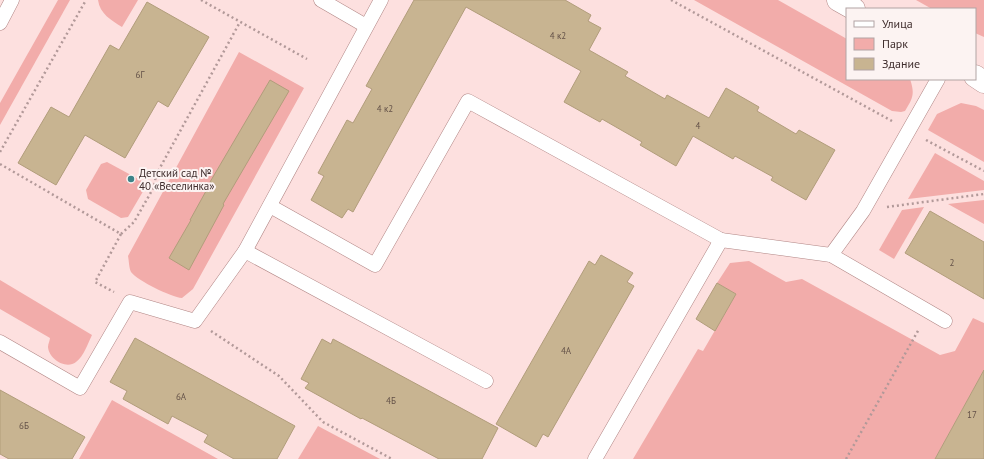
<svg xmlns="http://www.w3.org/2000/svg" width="984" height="459" viewBox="0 0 984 459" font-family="'PT Sans',sans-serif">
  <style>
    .green { fill: #f2acaa }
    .building { fill: #c8b491; stroke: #b19d7b }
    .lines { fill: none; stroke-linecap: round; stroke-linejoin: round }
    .lane-casing { stroke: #b18685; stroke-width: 15 }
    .secondary-casing { stroke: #b18685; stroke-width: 23 }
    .path { stroke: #b29999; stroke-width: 2.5; stroke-dasharray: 2 3; stroke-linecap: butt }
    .lane { stroke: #fff; stroke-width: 14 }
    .secondary { stroke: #fff; stroke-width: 22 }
    .poi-dot { fill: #3c8489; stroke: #fcf3f2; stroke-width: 1.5 }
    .labels { text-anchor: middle; stroke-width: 4; stroke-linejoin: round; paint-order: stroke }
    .number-label { font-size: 9px; fill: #625047 }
    .poi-label { font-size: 11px; fill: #402e2e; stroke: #fcf3f2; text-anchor: start }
  </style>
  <rect width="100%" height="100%" fill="#fde0df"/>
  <!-- green -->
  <g class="green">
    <polygon points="58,0 70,0 0,125 0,103"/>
    <path d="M98,0h40l-16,27c-11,-7 -22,-13 -24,-27z"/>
    <path d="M694,0h84l69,39v40h63c5,15 3,19 -5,32l-4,1 -9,-1z"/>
    <polygon points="916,0 984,0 984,37 975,33 975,9 932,9"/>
    <path d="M239,52l65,36 -111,201 -11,9c-11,-1 -44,-17 -51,-26 -2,-4 -2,-11 -3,-16z"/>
    <polygon points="961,103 976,106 984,110 984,162 928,130 937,114"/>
    <polygon points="935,153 984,181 984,190 908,199"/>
    <polygon points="107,162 142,181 145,188 128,217 121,218 88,199 86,190 101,164"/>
    <polygon points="984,200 984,224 948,204"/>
    <polygon points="924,207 894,259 879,250 902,210"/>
    <polygon points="749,261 786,282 802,279 940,355 955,351 973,318 984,323 984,370 935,459 633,459 698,349 703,351 736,294 717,283 730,263"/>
    <path d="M0,280l92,55c-4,8 -8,21 -16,27 -10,8 -27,-3 -28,-15 0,-3 2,-7 2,-9l-50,-29z"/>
    <polygon points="112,400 218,459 79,459"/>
    <polygon points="318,426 380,459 298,459"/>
  </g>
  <!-- building -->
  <g class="building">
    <polygon points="414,0 565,0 591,15 588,21 601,28 589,50 628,72 625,76 665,99 667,95 709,118 726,88 759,107 757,111 796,134 799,130 835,150 806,200 771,180 773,177 735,156 733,159 693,136 676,166 640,145 642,142 602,119 600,122 564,102 581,71 466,7 353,212 348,209 342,218 311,200 324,176 318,173 347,120 353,123 372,89 366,86"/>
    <polygon points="147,2 209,37 168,107 158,101 125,158 85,135 56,185 18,163 51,107 69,117 110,45 119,50"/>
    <polygon points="270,80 289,91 223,204 224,205 189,270 169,258 191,220 190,220 211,182 210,182"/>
    <polygon points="930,211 984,242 984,299 905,253"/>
    <polygon points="601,255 633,273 627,282 634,286 548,437 543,434 536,447 496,424 589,261 595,265"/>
    <polygon points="717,283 736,294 715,331 696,319"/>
    <polygon points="135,338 295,426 277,459 234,459 204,442 208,435 172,416 168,424 123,399 127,391 110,382"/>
    <polygon points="322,339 331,344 333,339 498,428 482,459 439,459 362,418 361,419 305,388 309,383 301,379"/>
    <polygon points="984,370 984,459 935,459"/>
    <polygon points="0,390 85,437 72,459 9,459 0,454"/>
  </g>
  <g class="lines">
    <defs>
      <g id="lane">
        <polyline points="321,0 366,26"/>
        <polyline points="0,23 12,0"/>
        <polyline points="270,206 375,265 468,101 721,240"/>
        <polyline points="245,251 486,381"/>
        <polyline points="831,255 863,211 938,79"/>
        <polyline points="0,342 80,388 130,302 195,321 245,251 381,0"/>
        <polyline points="595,459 721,240 831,255 945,321"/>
      </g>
      <g id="secondary">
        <polyline points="838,0 854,9"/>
        <polyline points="975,76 984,82"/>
      </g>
    </defs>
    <!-- lane casing -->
    <use href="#lane" class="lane-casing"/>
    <!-- secondary casing -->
    <use href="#secondary" class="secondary-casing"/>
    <!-- path -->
    <g class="path">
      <polyline points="201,0 307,59"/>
      <polyline points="671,0 892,121"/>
      <polyline points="926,140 984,171"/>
      <polyline points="0,152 86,0"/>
      <polyline points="0,164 121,234 95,282 114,292"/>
      <polyline points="887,207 984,194"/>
      <polyline points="121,234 134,222 154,187 156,175 240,22"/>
      <polyline points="211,331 279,376 323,422 392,459"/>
      <polyline points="846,459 919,329"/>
    </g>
    <!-- lane -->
    <use href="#lane" class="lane"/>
    <!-- secondary -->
    <use href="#secondary" class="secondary"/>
  </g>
  <!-- markers -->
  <circle class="poi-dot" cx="131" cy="179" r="4"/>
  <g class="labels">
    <!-- number labels -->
    <g class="number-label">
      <text x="558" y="39">4 к2</text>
      <text x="140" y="78">6Г</text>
      <text x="385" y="112">4 к2</text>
      <text x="698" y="129">4</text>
      <text x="952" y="266">2</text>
      <text x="566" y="354">4А</text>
      <text x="181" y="400">6А</text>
      <text x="391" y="404">4Б</text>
      <text x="972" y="418">17</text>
      <text x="24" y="429">6Б</text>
    </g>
    <!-- poi labels -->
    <g class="poi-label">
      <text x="139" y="177">Детский сад №<tspan x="139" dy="13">40 «Веселинка»</tspan></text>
    </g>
  </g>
  <!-- legend -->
  <rect x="846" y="8" width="130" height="72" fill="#fcf3f2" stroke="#b1a4a4"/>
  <rect x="854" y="21" width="20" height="6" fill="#ffffff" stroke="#b1a4a4"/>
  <text x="882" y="28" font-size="12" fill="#402e2e">Улица</text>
  <rect x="854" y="38" width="20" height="12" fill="#f2acaa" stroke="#b1a4a4"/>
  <text x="882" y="48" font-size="12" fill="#402e2e">Парк</text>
  <rect x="854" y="58" width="20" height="12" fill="#c8b491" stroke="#b1a4a4"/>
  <text x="882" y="68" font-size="12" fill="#402e2e">Здание</text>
</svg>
